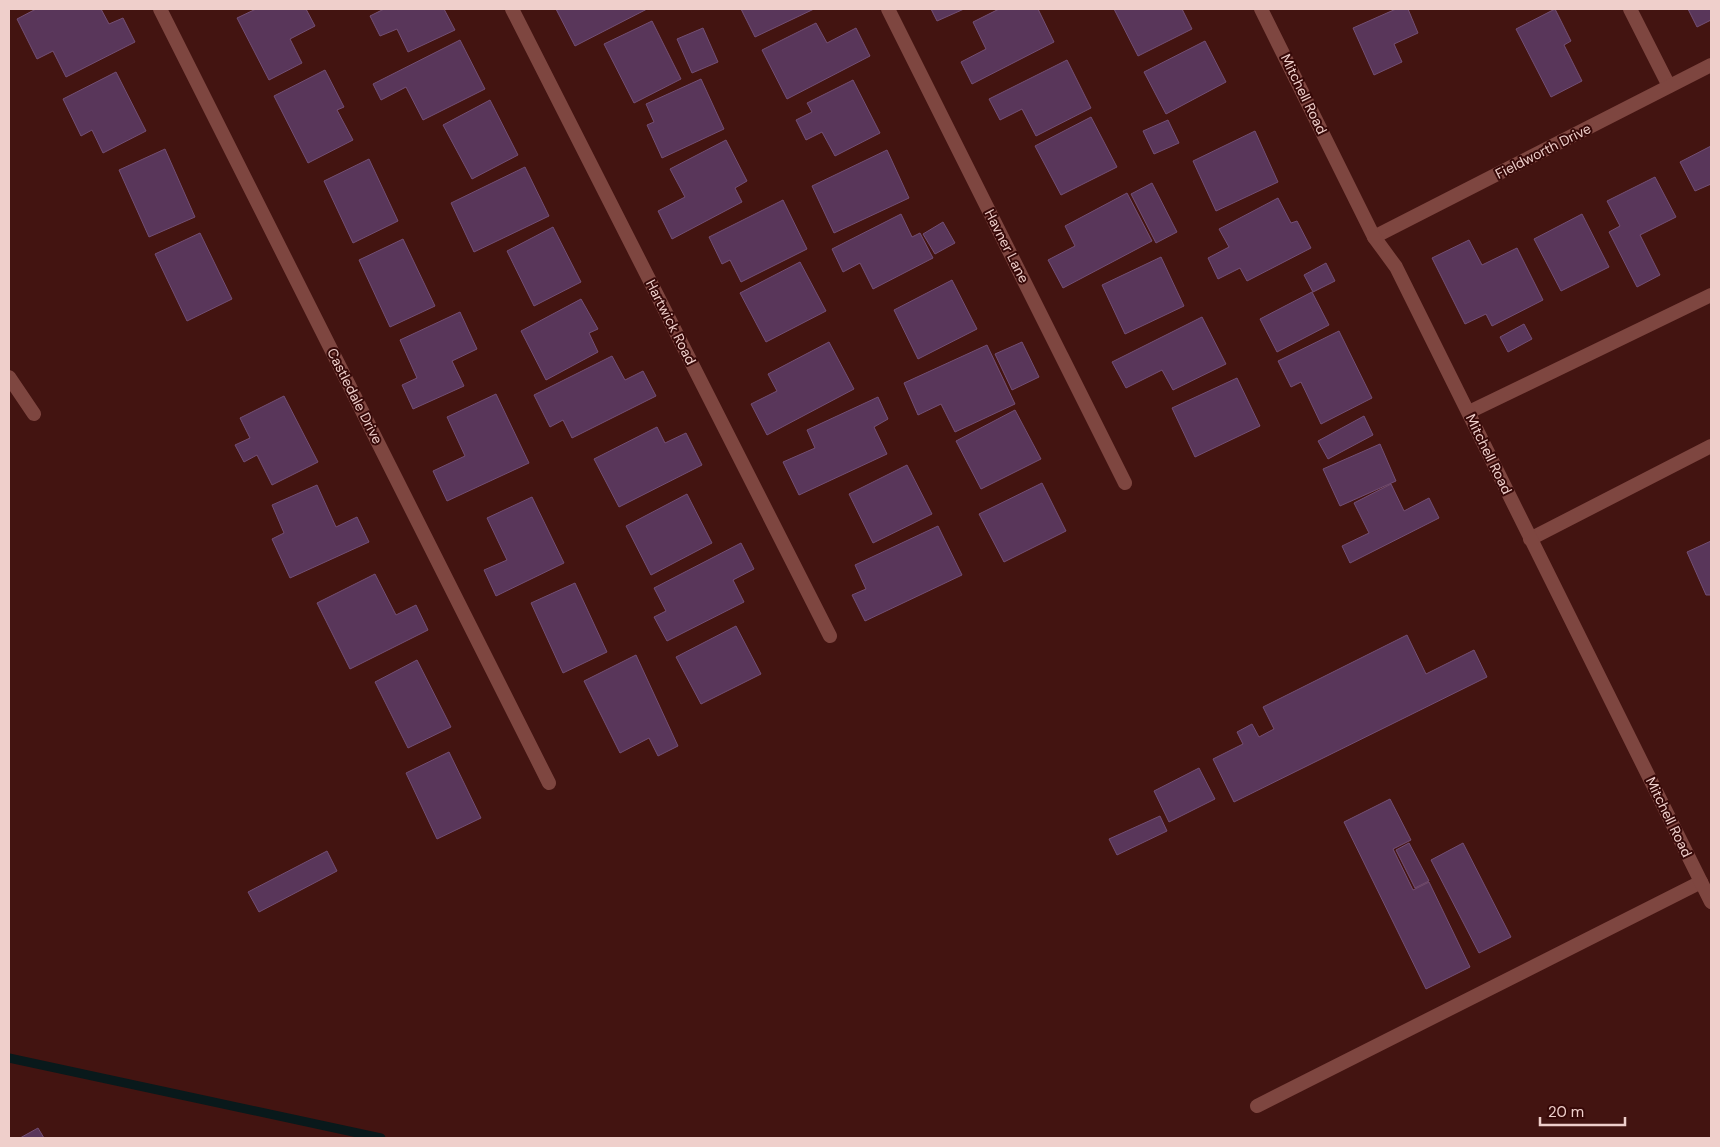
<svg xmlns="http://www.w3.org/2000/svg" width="1720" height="1147" viewBox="0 0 1720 1147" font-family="'DM Sans',sans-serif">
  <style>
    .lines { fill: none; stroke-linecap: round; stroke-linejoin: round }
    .stream { stroke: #09191b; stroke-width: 9 }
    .building { fill: #59365a; stroke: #734f74 }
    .service { stroke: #7e4640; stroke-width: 14 }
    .minor { stroke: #7e4640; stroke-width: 14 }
    .tertiary { stroke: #7e4640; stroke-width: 14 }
    .labels { text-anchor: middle; stroke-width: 4; stroke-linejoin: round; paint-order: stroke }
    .street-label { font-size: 14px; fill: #efcfcb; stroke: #370908 }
  </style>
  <rect width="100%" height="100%" fill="#431411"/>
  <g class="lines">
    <!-- stream -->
    <polyline class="stream" points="9,1058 381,1138"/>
  </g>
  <!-- building -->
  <g class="building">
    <polygon points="36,9 101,9 109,24 123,18 135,42 66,77 53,51 37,59 17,19"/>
    <polygon points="256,9 306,9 315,26 290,39 302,63 269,80 237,18"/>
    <polygon points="384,9 444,9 455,30 408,52 397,29 380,36 370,16"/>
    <polygon points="556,9 647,9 575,46"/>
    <polygon points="741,9 814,9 755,37"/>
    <polygon points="931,9 964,9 937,21"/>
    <polygon points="999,9 1038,9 1054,42 972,84 961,62 986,49 973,22"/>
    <polygon points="1114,9 1182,9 1192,29 1138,56"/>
    <polygon points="1396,9 1408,9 1418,33 1394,44 1402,62 1374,75 1353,28"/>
    <polygon points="1555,9 1571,41 1564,45 1582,81 1551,97 1516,29"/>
    <polygon points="1688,9 1711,9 1711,20 1697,27"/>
    <polygon points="652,21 681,79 634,103 604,44"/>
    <polygon points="816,23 827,43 856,28 870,56 787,99 762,50"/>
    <polygon points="703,28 718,62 692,73 677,39"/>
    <polygon points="460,40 485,89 423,120 406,87 381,100 373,84"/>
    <polygon points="1205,41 1226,82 1166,114 1144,72"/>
    <polygon points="1067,60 1091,108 1036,136 1022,109 1000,120 989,99"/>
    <polygon points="325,70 344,107 337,110 353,140 308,163 274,96"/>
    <polygon points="116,72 146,131 103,153 92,130 81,136 63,99"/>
    <polygon points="701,79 724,129 662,158 647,125 654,122 646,104"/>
    <polygon points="853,80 880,133 835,156 822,132 806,140 796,120 812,112 807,103"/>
    <polygon points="490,100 518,155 472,179 443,125"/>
    <polygon points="1091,117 1117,167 1061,195 1035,146"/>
    <polygon points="1168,120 1179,143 1154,154 1143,131"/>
    <polygon points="1255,131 1278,182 1216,211 1193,161"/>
    <polygon points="726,140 747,181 735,188 742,202 672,239 658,211 685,197 670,169"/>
    <polygon points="1711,146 1711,184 1695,191 1680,162"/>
    <polygon points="165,149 195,217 149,237 119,170"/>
    <polygon points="887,150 909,198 834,233 812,186"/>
    <polygon points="369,159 398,221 353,243 324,181"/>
    <polygon points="525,167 549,216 474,252 451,203"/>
    <polygon points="1655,177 1676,217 1640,235 1660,275 1637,287 1609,232 1620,226 1607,201"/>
    <polygon points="1152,183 1177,232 1156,243 1131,194"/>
    <polygon points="1127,193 1152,241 1063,288 1048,260 1075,246 1065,226"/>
    <polygon points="1278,198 1291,223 1297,221 1311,248 1247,281 1240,268 1218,279 1208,258 1229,247 1219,229"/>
    <polygon points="783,200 807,249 741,282 730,260 722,264 709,237"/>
    <polygon points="901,214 912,237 920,233 933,258 873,289 860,263 843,272 832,249"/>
    <polygon points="1582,214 1609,267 1561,291 1534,239"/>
    <polygon points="943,222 955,243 935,254 923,234"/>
    <polygon points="553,227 581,282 534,306 507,251"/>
    <polygon points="200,233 232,299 187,321 155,254"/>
    <polygon points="403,239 435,306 390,327 359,260"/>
    <polygon points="1469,240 1482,265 1517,248 1543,300 1492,326 1486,314 1465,324 1432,258"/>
    <polygon points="1161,257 1184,306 1125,334 1102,285"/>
    <polygon points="800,262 826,311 766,342 740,293"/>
    <polygon points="1326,263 1335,281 1313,292 1304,275"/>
    <polygon points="952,280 977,329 918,359 894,310"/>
    <polygon points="1312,292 1329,325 1277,352 1260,319"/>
    <polygon points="581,299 598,329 589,333 598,352 546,380 521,331"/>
    <polygon points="460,312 477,349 452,361 464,386 413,409 402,385 417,378 400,340"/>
    <polygon points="1202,317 1226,364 1173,390 1162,370 1126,388 1112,362"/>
    <polygon points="1524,324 1532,339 1508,352 1500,337"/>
    <polygon points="1339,331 1372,398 1321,424 1301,382 1291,387 1278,361"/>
    <polygon points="829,342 854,389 767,435 751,404 777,391 768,374"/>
    <polygon points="1022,342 1039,377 1012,390 995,354"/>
    <polygon points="987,345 1015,404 955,432 941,404 918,415 904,383"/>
    <polygon points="612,356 625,380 643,371 656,396 572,438 563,420 550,427 534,395"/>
    <polygon points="1237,378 1260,426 1195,457 1172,408"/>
    <polygon points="496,394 529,463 447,501 433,471 465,456 447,417"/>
    <polygon points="284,396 318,462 272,485 257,455 244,462 235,445 250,438 240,418"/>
    <polygon points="878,397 888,419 874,427 887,454 799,495 783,462 815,448 807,430"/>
    <polygon points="1015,410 1041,459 981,489 956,441"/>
    <polygon points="1364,416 1373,435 1328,459 1318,441"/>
    <polygon points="657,427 665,443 686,433 702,465 619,507 594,459"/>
    <polygon points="1380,444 1396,481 1340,506 1323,469"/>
    <polygon points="907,465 932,514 873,543 849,494"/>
    <polygon points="1042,483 1066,531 1004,562 979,514"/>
    <polygon points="1391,484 1404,511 1429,498 1439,518 1350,563 1342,546 1369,533 1354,503"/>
    <polygon points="317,485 336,527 357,517 369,542 290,578 272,539 284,533 272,505"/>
    <polygon points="687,494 712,543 651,575 626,526"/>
    <polygon points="532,497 564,563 496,596 484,570 507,560 487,518"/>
    <polygon points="938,526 962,575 865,621 852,595 866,589 855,565"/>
    <polygon points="1711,541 1711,595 1706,595 1687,552"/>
    <polygon points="741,543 754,569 733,580 744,602 667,641 654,617 666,611 654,588"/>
    <polygon points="375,574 396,615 416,605 428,630 350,669 317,603"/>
    <polygon points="575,583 607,652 563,673 531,603"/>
    <polygon points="736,626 761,674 701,704 676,657"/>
    <polygon points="1407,635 1426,674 1474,650 1487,677 1234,802 1213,759 1243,744 1237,732 1252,724 1259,737 1274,729 1263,707"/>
    <polygon points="636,655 678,746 658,756 649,738 620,753 584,681"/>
    <polygon points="417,660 451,727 408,748 375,682"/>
    <polygon points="449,752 481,818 437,839 406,773"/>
    <polygon points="1199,768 1215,799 1169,822 1154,791"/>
    <polygon points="1390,799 1411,840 1393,849 1413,890 1429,882 1470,967 1426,989 1344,822"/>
    <polygon points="1160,816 1167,831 1117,855 1109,839"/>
    <polygon points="1409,843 1429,881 1415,888 1396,850"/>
    <polygon points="1463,843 1511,937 1479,953 1431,860"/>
    <polygon points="327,851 337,871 259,912 248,892"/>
    <polygon points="38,1128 44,1138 20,1138"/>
  </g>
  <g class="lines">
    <!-- service -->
    <g class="service">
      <polyline points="9,377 34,414"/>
      <polyline points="1469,412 1711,295"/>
      <polyline points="1530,539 1711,446"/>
      <polyline points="1257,1106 1701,882"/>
    </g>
    <!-- minor -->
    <g class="minor">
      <polyline points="160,9 549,783"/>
      <polyline points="512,9 830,636"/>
      <polyline points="888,9 1125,483"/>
      <polyline points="1630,9 1669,86"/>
      <polyline points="1374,237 1711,65"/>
    </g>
    <!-- tertiary -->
    <polyline class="tertiary" points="1261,9 1374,237 1396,267 1711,902"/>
  </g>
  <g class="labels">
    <!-- street labels -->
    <g class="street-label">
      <text transform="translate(1304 94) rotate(64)" y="5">Mitchell Road</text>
      <text transform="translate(1543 151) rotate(-27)" y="5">Fieldworth Drive</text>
      <text transform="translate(1007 246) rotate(63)" y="5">Havner Lane</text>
      <text transform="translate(671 322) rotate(63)" y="5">Hartwick Road</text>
      <text transform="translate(355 396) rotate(63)" y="5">Castledale Drive</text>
      <text transform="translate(1489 454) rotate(64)" y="5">Mitchell Road</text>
      <text transform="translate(1669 817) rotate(64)" y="5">Mitchell Road</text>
    </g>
  </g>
  <!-- border -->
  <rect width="1720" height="1147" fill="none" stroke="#efcfcb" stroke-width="20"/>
  <!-- scale -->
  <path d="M1540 1117v8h85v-8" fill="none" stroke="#efcfcb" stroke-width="2.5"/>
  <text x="1548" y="1117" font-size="15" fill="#efcfcb" stroke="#370908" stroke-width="4" paint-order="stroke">20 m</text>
</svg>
